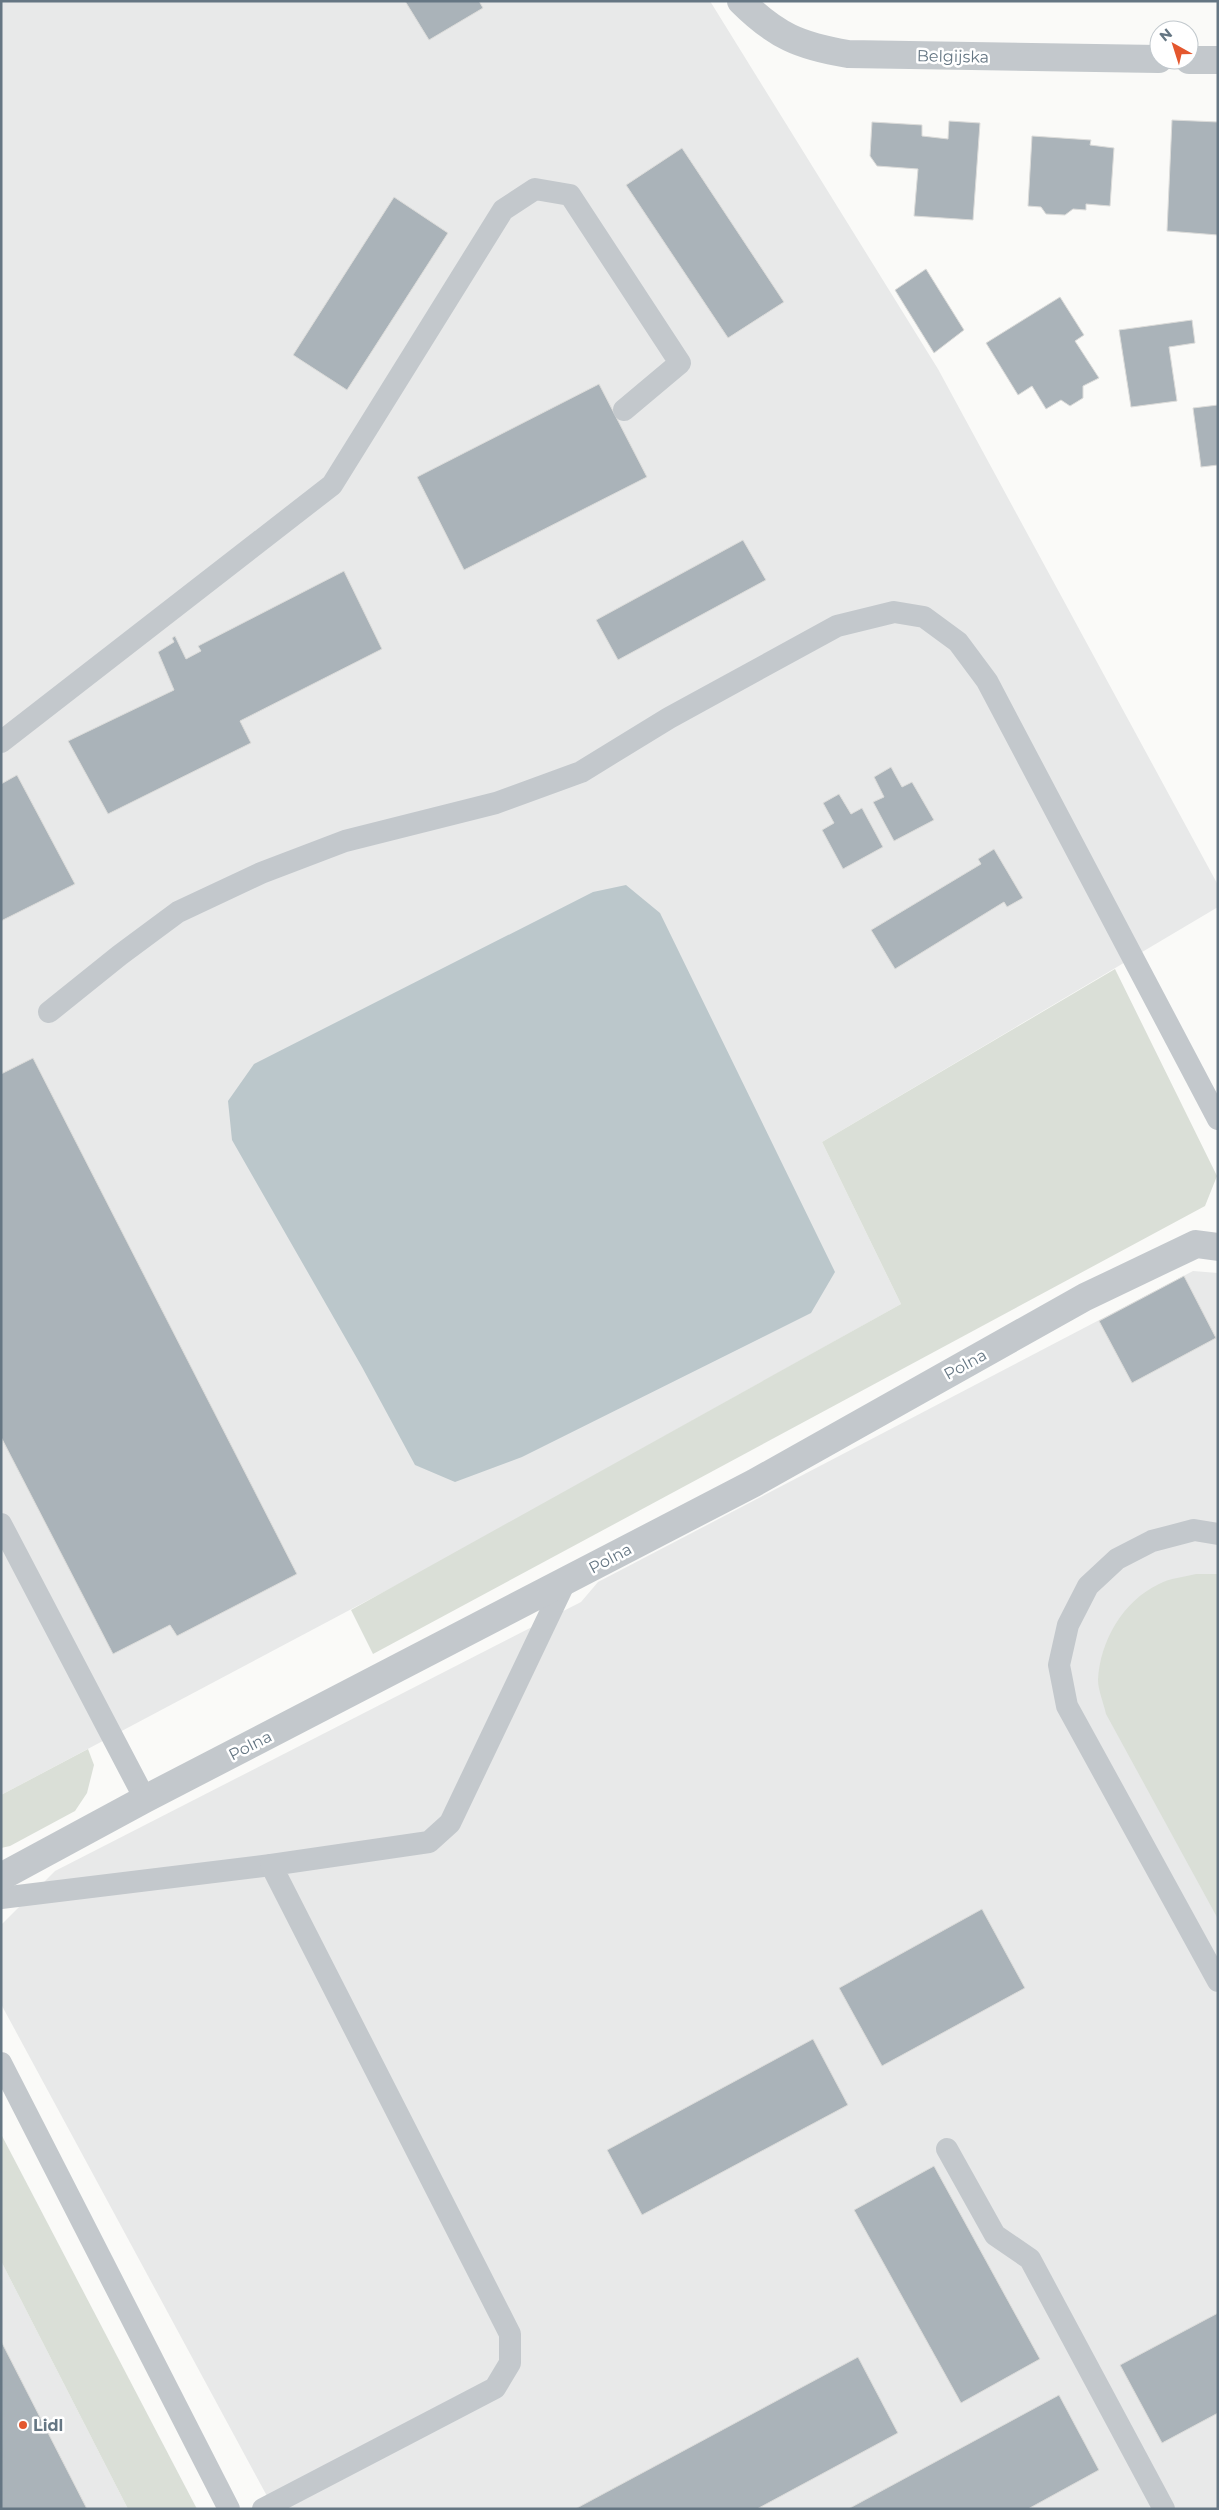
<svg xmlns="http://www.w3.org/2000/svg" width="1219" height="2510" viewBox="0 0 1219 2510" font-family="Montserrat,sans-serif">
  <style>
    .built { fill: #e8e9e9 }
    .green { fill: #dadfd7 }
    .water { fill: #bbc7cb }
    .building { fill: #aab3b9; stroke: #dcdcda }
    .lines { fill: none; stroke-linecap: round; stroke-linejoin: round }
    .lane { stroke: #c3c8cc; stroke-width: 22 }
    .street { stroke: #c3c8cc; stroke-width: 28 }
    .poi-dot { fill: #e4572e; stroke: #fff; stroke-width: 2 }
    .labels { text-anchor: middle; stroke-width: 5; stroke-linejoin: round; paint-order: stroke }
    .street-label { font-size: 16px; fill: #657683; stroke: #fff }
    .poi-label { font-size: 16px; font-weight: bold; fill: #657683; stroke: #fff; text-anchor: start }
  </style>
  <rect width="100%" height="100%" fill="#fafaf8"/>
  <!-- built -->
  <g class="built">
    <polygon points="1,1 710,1 938,369 1218,885 1218,907 822,1142 901,1304 427,1569 1,1795"/>
    <polygon points="1193,1271 1218,1273 1218,2509 274,2509 1,2004 1,1925 55,1871 581,1602 598,1582"/>
    <polygon points="1,2261 128,2509 1,2509"/>
  </g>
  <!-- green -->
  <g class="green">
    <polygon points="1115,969 1217,1176 1205,1206 373,1654 351,1610 901,1304 822,1142"/>
    <path d="M1196,1574h22v345l-112,-205c-2,-10 -8,-24 -8,-34 2,-39 25,-79 61,-96 11,-6 25,-7 37,-10z"/>
    <polygon points="88,1749 94,1765 87,1793 75,1811 10,1846 1,1848 1,1795"/>
    <polygon points="1,2134 197,2509 128,2509 1,2261"/>
  </g>
  <!-- water -->
  <polygon class="water" points="626,885 660,913 835,1272 811,1313 522,1457 455,1482 415,1465 362,1367 232,1140 228,1101 254,1064 593,892"/>
  <!-- building -->
  <g class="building">
    <polygon points="405,1 479,1 483,8 429,40"/>
    <polygon points="1172,120 1218,122 1218,235 1167,231"/>
    <polygon points="949,121 980,123 973,220 914,216 918,169 877,166 870,156 872,122 922,125 922,136 948,139"/>
    <polygon points="1032,136 1091,140 1090,145 1114,148 1110,206 1086,204 1086,210 1073,209 1065,215 1046,214 1041,207 1028,206"/>
    <polygon points="682,148 784,302 728,338 626,185"/>
    <polygon points="394,197 448,233 347,390 293,355"/>
    <polygon points="926,269 964,330 934,353 895,290"/>
    <polygon points="1060,297 1084,335 1075,341 1099,378 1083,386 1083,398 1070,406 1061,400 1046,409 1032,386 1018,395 986,343"/>
    <polygon points="1192,320 1195,343 1169,347 1177,401 1131,407 1119,330"/>
    <polygon points="599,384 647,477 464,570 417,477"/>
    <polygon points="1218,405 1218,465 1201,467 1193,408"/>
    <polygon points="743,540 766,580 618,660 596,620"/>
    <polygon points="344,571 382,649 240,721 251,743 108,814 68,741 174,690 158,652 174,642 172,638 175,636 186,659 201,651 198,646"/>
    <polygon points="891,767 902,787 912,782 934,820 894,841 873,802 884,797 874,777"/>
    <polygon points="17,775 75,884 1,921 1,784"/>
    <polygon points="839,794 851,814 862,808 883,847 843,869 822,830 834,823 823,803"/>
    <polygon points="994,849 1023,898 1007,907 1004,902 895,969 871,930 981,864 978,859"/>
    <polygon points="33,1058 297,1574 177,1636 170,1625 113,1654 1,1437 1,1074"/>
    <polygon points="1184,1276 1216,1338 1132,1383 1099,1321"/>
    <polygon points="982,1909 1025,1988 882,2066 839,1988"/>
    <polygon points="813,2039 848,2105 642,2215 607,2150"/>
    <polygon points="934,2166 1040,2359 961,2403 854,2210"/>
    <polygon points="1218,2313 1218,2413 1162,2443 1120,2365"/>
    <polygon points="1,2341 87,2509 1,2509"/>
    <polygon points="858,2357 898,2433 757,2509 575,2509"/>
    <polygon points="1059,2395 1099,2470 1028,2509 848,2509"/>
  </g>
  <g class="lines">
    <!-- lane -->
    <g class="lane">
      <polyline points="1,742 332,485 503,210 535,189 570,195 680,363 624,410"/>
      <polyline points="49,1012 120,955 178,912 261,873 345,841 496,803 581,772 669,718 837,626 894,612 924,617 958,642 987,681 1218,1119"/>
      <polyline points="1,1524 145,1799"/>
      <polyline points="1218,1534 1194,1530 1152,1541 1117,1559 1088,1586 1068,1625 1059,1665 1067,1706 1218,1981"/>
      <polyline points="1,1898 271,1865"/>
      <polyline points="1,2063 229,2509"/>
      <polyline points="947,2149 995,2235 1030,2259 1164,2509"/>
      <polyline points="263,2509 495,2388 510,2363 510,2334 271,1865 429,1842 450,1823 565,1582"/>
    </g>
    <!-- street -->
    <g class="street">
      <path d="M741,1c35,35 59,45 107,53l311,5"/>
      <polyline points="1189,60 1218,60"/>
      <polyline points="1,1877 145,1799 754,1483 1085,1297 1196,1244 1218,1247"/>
    </g>
  </g>
  <!-- markers -->
  <circle class="poi-dot" cx="23" cy="2425" r="5"/>
  <g class="labels">
    <!-- street labels -->
    <g class="street-label">
      <text transform="translate(953 56) rotate(1)" y="6">Belgijska</text>
      <text transform="translate(965 1364) rotate(-29)" y="6">Polna</text>
      <text transform="translate(610 1558) rotate(-28)" y="6">Polna</text>
      <text transform="translate(250 1745) rotate(-27)" y="6">Polna</text>
    </g>
    <!-- poi labels -->
    <g class="poi-label">
      <text x="33" y="2431">Lidl</text>
    </g>
  </g>
  <!-- border -->
  <rect width="1219" height="2510" fill="none" stroke="#657683" stroke-width="5"/>
  <!-- north arrow -->
  <g transform="translate(1174 45) rotate(321)"><circle r="24" fill="#ffffff" stroke="#c1c8cd"/>
  <path d="M0-4L9 19L0 12L-9 19Z" fill="#e4572e"/>
  <text y="-8" font-size="14" font-weight="bold" text-anchor="middle" fill="#657683">N</text>
  </g>
</svg>
